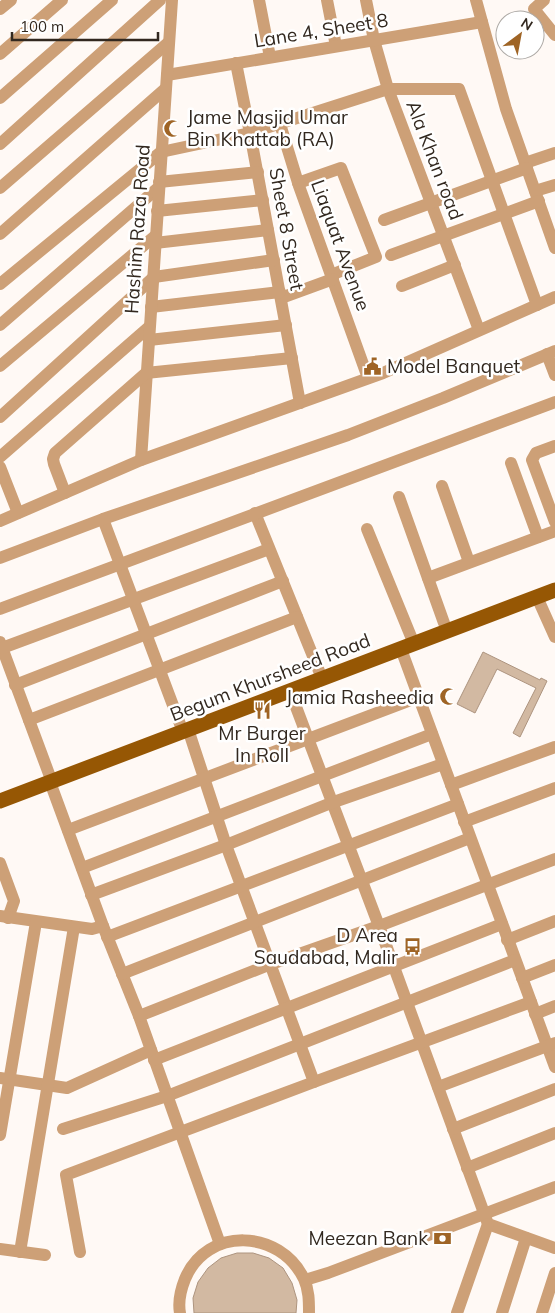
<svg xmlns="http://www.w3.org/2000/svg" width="555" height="1313" viewBox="0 0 555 1313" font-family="Mulish,sans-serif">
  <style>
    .building { fill: #d2b9a2; stroke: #ad947f }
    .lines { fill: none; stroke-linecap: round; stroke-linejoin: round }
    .minor { stroke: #cda077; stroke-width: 12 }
    .major { stroke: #965704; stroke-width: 15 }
    .labels { text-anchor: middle; stroke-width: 5; stroke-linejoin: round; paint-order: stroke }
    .street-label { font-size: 19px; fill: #32281f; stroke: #fff }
    .poi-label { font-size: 19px; fill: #32281f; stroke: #fff; text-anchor: end }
  </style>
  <rect width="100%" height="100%" fill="#fff9f5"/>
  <!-- building -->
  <g class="building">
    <polygon points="483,652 540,680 541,678 547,681 520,737 513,733 536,688 497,669 475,713 457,704"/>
    <polygon points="237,1253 253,1253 269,1258 283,1268 292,1283 297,1300 296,1313 194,1313 193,1298 198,1282 208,1268 221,1258"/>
  </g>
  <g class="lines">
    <!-- minor -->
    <g class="minor">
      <polyline points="259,0 270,57"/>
      <polyline points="327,0 336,46"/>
      <polyline points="366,0 374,40 388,89 479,330"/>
      <polyline points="476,0 506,109 555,248"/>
      <polyline points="544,0 534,9 555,35"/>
      <polyline points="0,9 11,0"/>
      <polyline points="0,54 62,0"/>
      <polyline points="236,63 250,133 300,403"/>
      <polyline points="167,75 482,22"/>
      <polyline points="0,98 112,0"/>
      <polyline points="280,124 299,186 368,378"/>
      <polyline points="0,144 160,0"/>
      <polyline points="525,163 555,153"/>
      <polyline points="159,182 258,172"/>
      <polyline points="298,183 341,168 376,257 331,275"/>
      <polyline points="0,188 169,42"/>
      <polyline points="535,191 555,185"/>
      <polyline points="157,211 263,200"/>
      <polyline points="384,220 527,168"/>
      <polyline points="0,234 165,89"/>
      <polyline points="155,243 268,230"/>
      <polyline points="391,255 539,201"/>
      <polyline points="0,284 161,152 250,133 388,89 459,89 537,305"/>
      <polyline points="402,286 455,265"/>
      <polyline points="281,298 333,279"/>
      <polyline points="151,307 280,292"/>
      <polyline points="0,325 159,187"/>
      <polyline points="149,340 286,325"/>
      <polyline points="547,354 555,375"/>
      <polyline points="0,366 155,236"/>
      <polyline points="0,417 154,277 274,260"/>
      <polyline points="555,446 536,453 532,460 555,522"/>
      <polyline points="0,457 149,327"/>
      <polyline points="141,460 172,0"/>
      <polyline points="511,463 538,537"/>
      <polyline points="0,467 18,513"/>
      <polyline points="442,486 469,562"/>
      <polyline points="65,493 54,464 53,459 55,453 146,373 292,358"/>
      <polyline points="399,497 444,623"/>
      <polyline points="255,513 319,671"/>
      <polyline points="103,519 180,724"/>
      <polyline points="0,521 141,460 383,373 555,297"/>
      <polyline points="367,529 414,644"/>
      <polyline points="0,558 103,519 348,435 443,398 555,351"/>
      <polyline points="428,578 555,531"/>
      <polyline points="537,597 555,637"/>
      <polyline points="0,609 555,402"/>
      <polyline points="0,642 49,774"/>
      <polyline points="2,648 269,549"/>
      <polyline points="401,649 555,1067"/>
      <polyline points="15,685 283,581"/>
      <polyline points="290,691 379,926 488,1224 555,1248"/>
      <polyline points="29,720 297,617"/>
      <polyline points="188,729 226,845 314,1082"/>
      <polyline points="50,782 103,926 139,1016 220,1244"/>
      <polyline points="451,785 555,747"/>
      <polyline points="464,822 555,788"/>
      <polyline points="68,830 419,697"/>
      <polyline points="0,863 14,901 8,918"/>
      <polyline points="82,868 432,734"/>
      <polyline points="91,895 226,845 331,803 443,764"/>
      <polyline points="0,916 92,929 103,926"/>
      <polyline points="107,937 458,804"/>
      <polyline points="507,940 555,921"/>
      <polyline points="122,974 470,838"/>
      <polyline points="522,978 555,965"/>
      <polyline points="535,1014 555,1006"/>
      <polyline points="139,1016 271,964 379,926 555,859"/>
      <polyline points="154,1060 502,924"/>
      <polyline points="0,1078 67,1088 151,1050"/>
      <polyline points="438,1087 555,1043"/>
      <polyline points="63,1129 167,1096 515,960"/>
      <polyline points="453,1129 555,1089"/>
      <polyline points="0,1135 36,922"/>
      <polyline points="467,1168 555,1133"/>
      <polyline points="0,1249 45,1255"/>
      <polyline points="20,1252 74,927"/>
      <polyline points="80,1252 66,1175 314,1082 531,1002"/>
      <polyline points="305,1280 328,1273 555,1187"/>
      <path d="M180,1313c-2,-11 1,-24 5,-34 22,-53 95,-50 119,0 5,11 5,22 5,34"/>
      <polyline points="457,1313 488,1224"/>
      <polyline points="502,1313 526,1238"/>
      <polyline points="542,1313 555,1273"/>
    </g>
    <!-- major -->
    <polyline class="major" points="0,801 555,590"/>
  </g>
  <!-- icons -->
  <defs>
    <symbol id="mosque-bare" viewBox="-9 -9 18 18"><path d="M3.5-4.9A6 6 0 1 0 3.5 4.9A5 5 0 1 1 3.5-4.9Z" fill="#9f6425" stroke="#fff" stroke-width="2.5" paint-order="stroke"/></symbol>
    <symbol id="civic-bare" viewBox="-9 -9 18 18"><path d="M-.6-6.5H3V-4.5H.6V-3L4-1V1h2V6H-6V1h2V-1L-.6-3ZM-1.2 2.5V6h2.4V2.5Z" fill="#9f6425" stroke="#fff" stroke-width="2.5" paint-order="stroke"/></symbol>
    <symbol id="restaurant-bare" viewBox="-9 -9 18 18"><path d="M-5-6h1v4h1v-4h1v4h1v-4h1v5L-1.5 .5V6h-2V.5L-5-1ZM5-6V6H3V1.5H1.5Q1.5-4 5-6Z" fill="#9f6425" stroke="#fff" stroke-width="2.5" paint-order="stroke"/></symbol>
    <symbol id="bus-bare" viewBox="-9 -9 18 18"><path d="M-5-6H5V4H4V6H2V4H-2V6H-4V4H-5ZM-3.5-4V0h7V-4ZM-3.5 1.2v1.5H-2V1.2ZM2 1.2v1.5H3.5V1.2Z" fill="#9f6425" stroke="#fff" stroke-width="2.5" paint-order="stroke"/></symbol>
    <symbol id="bank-bare" viewBox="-9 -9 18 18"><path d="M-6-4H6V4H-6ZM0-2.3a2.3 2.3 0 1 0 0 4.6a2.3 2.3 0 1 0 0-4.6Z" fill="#9f6425" stroke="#fff" stroke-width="2.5" paint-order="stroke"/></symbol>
  </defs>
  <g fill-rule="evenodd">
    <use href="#mosque-bare" x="160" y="116" width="25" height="25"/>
    <use href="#civic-bare" x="360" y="354" width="25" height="25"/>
    <use href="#mosque-bare" x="436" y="684" width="25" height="25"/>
    <use href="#restaurant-bare" x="250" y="698" width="25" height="25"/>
    <use href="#bus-bare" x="400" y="934" width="25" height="25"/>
    <use href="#bank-bare" x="430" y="1226" width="25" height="25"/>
  </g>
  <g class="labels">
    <!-- street labels -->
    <g class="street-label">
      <text transform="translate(321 30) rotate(-9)" y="7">Lane 4, Sheet 8</text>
      <text transform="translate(435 160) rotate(69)" y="7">Ala Khan road</text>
      <text transform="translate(137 229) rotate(-86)" y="7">Hashim Raza Road</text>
      <text transform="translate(287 229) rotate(80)" y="7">Sheet 8 Street</text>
      <text transform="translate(341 245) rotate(70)" y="7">Liaquat Avenue</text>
      <text transform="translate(270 677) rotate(-21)" y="7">Begum Khursheed Road</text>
    </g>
    <!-- poi labels -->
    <g class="poi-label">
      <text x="187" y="124" text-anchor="start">Jame Masjid Umar<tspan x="187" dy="22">Bin Khattab (RA)</tspan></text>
      <text x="387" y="373" text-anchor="start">Model Banquet</text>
      <text x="434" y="704">Jamia Rasheedia</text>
      <text x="262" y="740" text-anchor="middle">Mr Burger<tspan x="262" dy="22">In Roll</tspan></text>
      <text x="398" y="942">D Area<tspan x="398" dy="22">Saudabad, Malir</tspan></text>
      <text x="428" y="1245">Meezan Bank</text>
    </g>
  </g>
  <!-- north arrow -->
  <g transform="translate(520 35) rotate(32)"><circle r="24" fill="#ffffff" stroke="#ada9a5"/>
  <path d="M0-4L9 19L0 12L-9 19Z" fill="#9f6425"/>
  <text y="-8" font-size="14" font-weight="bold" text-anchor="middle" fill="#32281f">N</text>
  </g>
  <!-- scale -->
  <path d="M12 32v8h146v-8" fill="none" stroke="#32281f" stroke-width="2.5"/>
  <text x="20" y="32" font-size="15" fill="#32281f" stroke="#ffffff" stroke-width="4" paint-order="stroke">100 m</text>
</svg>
